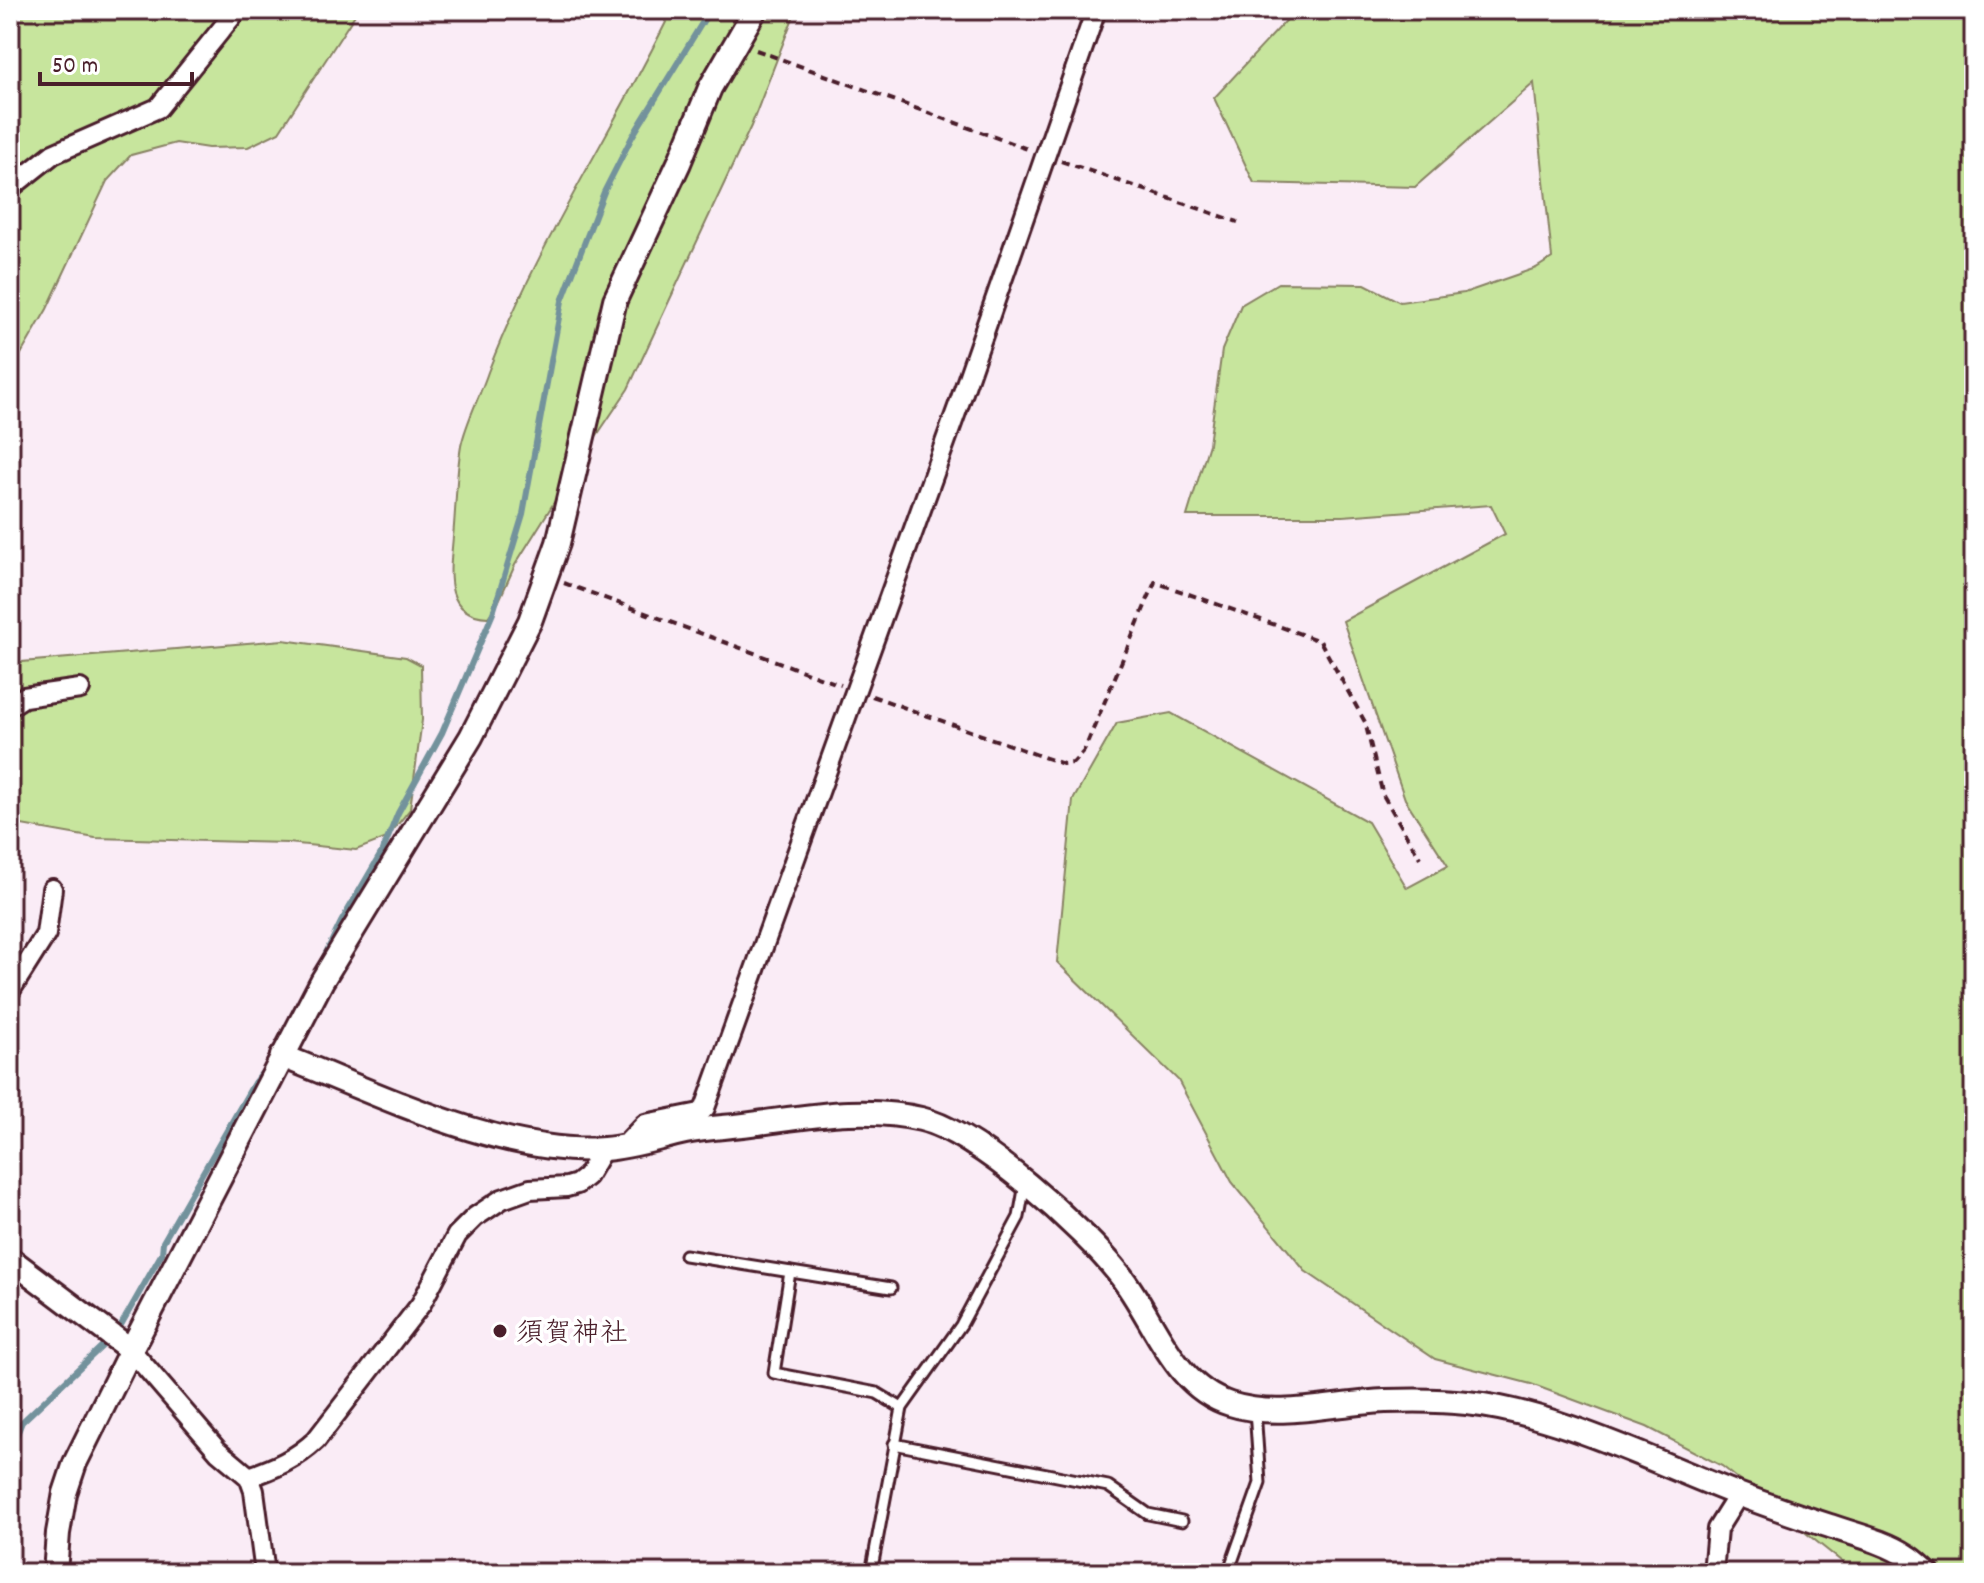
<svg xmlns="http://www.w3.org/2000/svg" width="1984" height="1583" viewBox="0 0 1984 1583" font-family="Dekko,'Klee One',sans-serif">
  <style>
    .green { fill: #c7e59d; stroke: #888264; stroke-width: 2 }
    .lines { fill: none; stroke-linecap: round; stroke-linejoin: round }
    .stream { stroke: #73929c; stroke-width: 6 }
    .service-casing { stroke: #4a1f2b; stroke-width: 15 }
    .minor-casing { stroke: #4a1f2b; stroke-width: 24 }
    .tertiary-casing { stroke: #4a1f2b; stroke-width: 28 }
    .path { stroke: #4a1f2b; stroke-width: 4; stroke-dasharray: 8 6; stroke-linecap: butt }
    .service { stroke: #fff; stroke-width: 9 }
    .minor { stroke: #fff; stroke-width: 18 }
    .tertiary { stroke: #fff; stroke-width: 22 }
    .poi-dot { fill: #4a1f2b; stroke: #fff; stroke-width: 3 }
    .labels { text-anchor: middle; stroke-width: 7; stroke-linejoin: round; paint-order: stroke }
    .poi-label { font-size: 28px; fill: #4a1f2b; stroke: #fff; text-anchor: start }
  </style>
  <rect width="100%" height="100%" fill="#faecf6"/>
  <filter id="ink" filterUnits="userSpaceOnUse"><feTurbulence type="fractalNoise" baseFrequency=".0125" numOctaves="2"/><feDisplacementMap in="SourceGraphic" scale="16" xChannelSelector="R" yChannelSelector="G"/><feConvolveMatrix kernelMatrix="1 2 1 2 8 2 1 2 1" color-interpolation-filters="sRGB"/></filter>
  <g filter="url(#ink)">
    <!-- green -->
    <g class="green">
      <polygon points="10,10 358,10 279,132 248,147 208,148 176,143 131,155 107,181 47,309 10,373"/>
      <path d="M672,10h124l-45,116 -123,263 -45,67 -68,109 -17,38 -10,14c-46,-2 -38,-46 -35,-80 3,-30 3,-61 8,-91 5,-24 19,-50 27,-74 49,-128 124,-239 184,-362z"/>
      <polygon points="1296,10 1974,10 1974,1573 1856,1573 1722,1466 1647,1427 1531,1384 1435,1359 1305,1271 1232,1182 1178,1080 1057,962 1073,800 1117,723 1171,713 1368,822 1407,888 1448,866 1405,799 1343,621 1505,534 1491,505 1343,516 1187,516 1209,444 1222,350 1241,305 1278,283 1365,284 1400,302 1464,293 1536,268 1552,258 1534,83 1415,187 1254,183 1214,98"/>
      <polygon points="283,640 406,657 421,665 422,720 410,809 387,838 356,850 288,843 95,838 10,823 10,663"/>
    </g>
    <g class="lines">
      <!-- stream -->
      <g class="stream">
        <polyline points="322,961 341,922 383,850 398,813 442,733 493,613 523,514 562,301 604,192 632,137 710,10"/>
        <polyline points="10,1452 22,1422 117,1332 162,1253 163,1242 254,1083 267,1067"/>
      </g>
      <defs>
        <g id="service">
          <polyline points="685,1255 891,1288"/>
          <polyline points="790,1272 774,1373 877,1393 902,1408"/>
          <polyline points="894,1444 1108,1486 1148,1514 1182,1521"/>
          <polyline points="871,1573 902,1408 961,1325 1019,1217 1025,1184"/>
          <polyline points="1228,1573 1260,1483 1255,1410"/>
        </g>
        <g id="minor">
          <polyline points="10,188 53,154 158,108 237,10"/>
          <polyline points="10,706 24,697 80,689"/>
          <polyline points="10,991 46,934 52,889"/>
          <polyline points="624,1146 645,1124 700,1113 705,1108 959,404 1096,10"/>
          <polyline points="131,1350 218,1451 249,1477 254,1491 265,1573"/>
          <path d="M249,1477c26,-9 47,-18 67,-37l105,-136 36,-69 18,-18 27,-18 28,-10 37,-2 10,-3 10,-8 16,-27"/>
          <polyline points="1713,1573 1717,1529 1739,1494"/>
        </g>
        <g id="tertiary">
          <path d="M282,1056c95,37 220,100 322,93 28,-2 54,-11 81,-17 24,-5 49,-5 73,-9 54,-7 108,-17 163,-4 56,13 163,110 199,156 35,44 52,111 110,129 49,16 105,-1 155,-3 26,-1 56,-1 82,2 88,9 185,58 268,90 32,12 63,23 95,33 26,9 54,15 77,30 7,4 14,11 21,17"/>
          <polyline points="10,1259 131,1350"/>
          <polyline points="55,1573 58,1533 65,1493 75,1463 131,1350 322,981 471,737 530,621 558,543 615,300 679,163 710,88 755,10"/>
        </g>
      </defs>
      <!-- service casing -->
      <use href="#service" class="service-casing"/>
      <!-- minor casing -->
      <use href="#minor" class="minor-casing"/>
      <!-- tertiary casing -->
      <use href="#tertiary" class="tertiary-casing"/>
      <!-- path -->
      <g class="path">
        <polyline points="756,50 1030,150"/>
        <polyline points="1061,161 1238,222"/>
        <polyline points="564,583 841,685"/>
        <polyline points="872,696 1063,764 1073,763 1084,751 1155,582 1320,641 1365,722 1383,795 1420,858"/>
      </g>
      <!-- service -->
      <use href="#service" class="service"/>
      <!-- minor -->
      <use href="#minor" class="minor"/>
      <!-- tertiary -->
      <use href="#tertiary" class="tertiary"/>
    </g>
  </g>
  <!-- markers -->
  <circle class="poi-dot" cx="500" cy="1331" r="8"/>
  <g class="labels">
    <!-- poi labels -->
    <g class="poi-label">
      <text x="516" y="1341">須賀神社</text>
    </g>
  </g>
  <!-- margin -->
  <rect width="1984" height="1583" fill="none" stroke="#fff" stroke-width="40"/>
  <rect x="20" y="20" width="1944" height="1543" fill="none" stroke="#4a1f2b" stroke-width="3" filter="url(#ink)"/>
  <!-- scale -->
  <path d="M40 72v12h152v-12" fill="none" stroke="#4a1f2b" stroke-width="4"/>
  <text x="52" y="72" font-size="24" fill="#4a1f2b" stroke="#ffffff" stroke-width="6" paint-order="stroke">50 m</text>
</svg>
